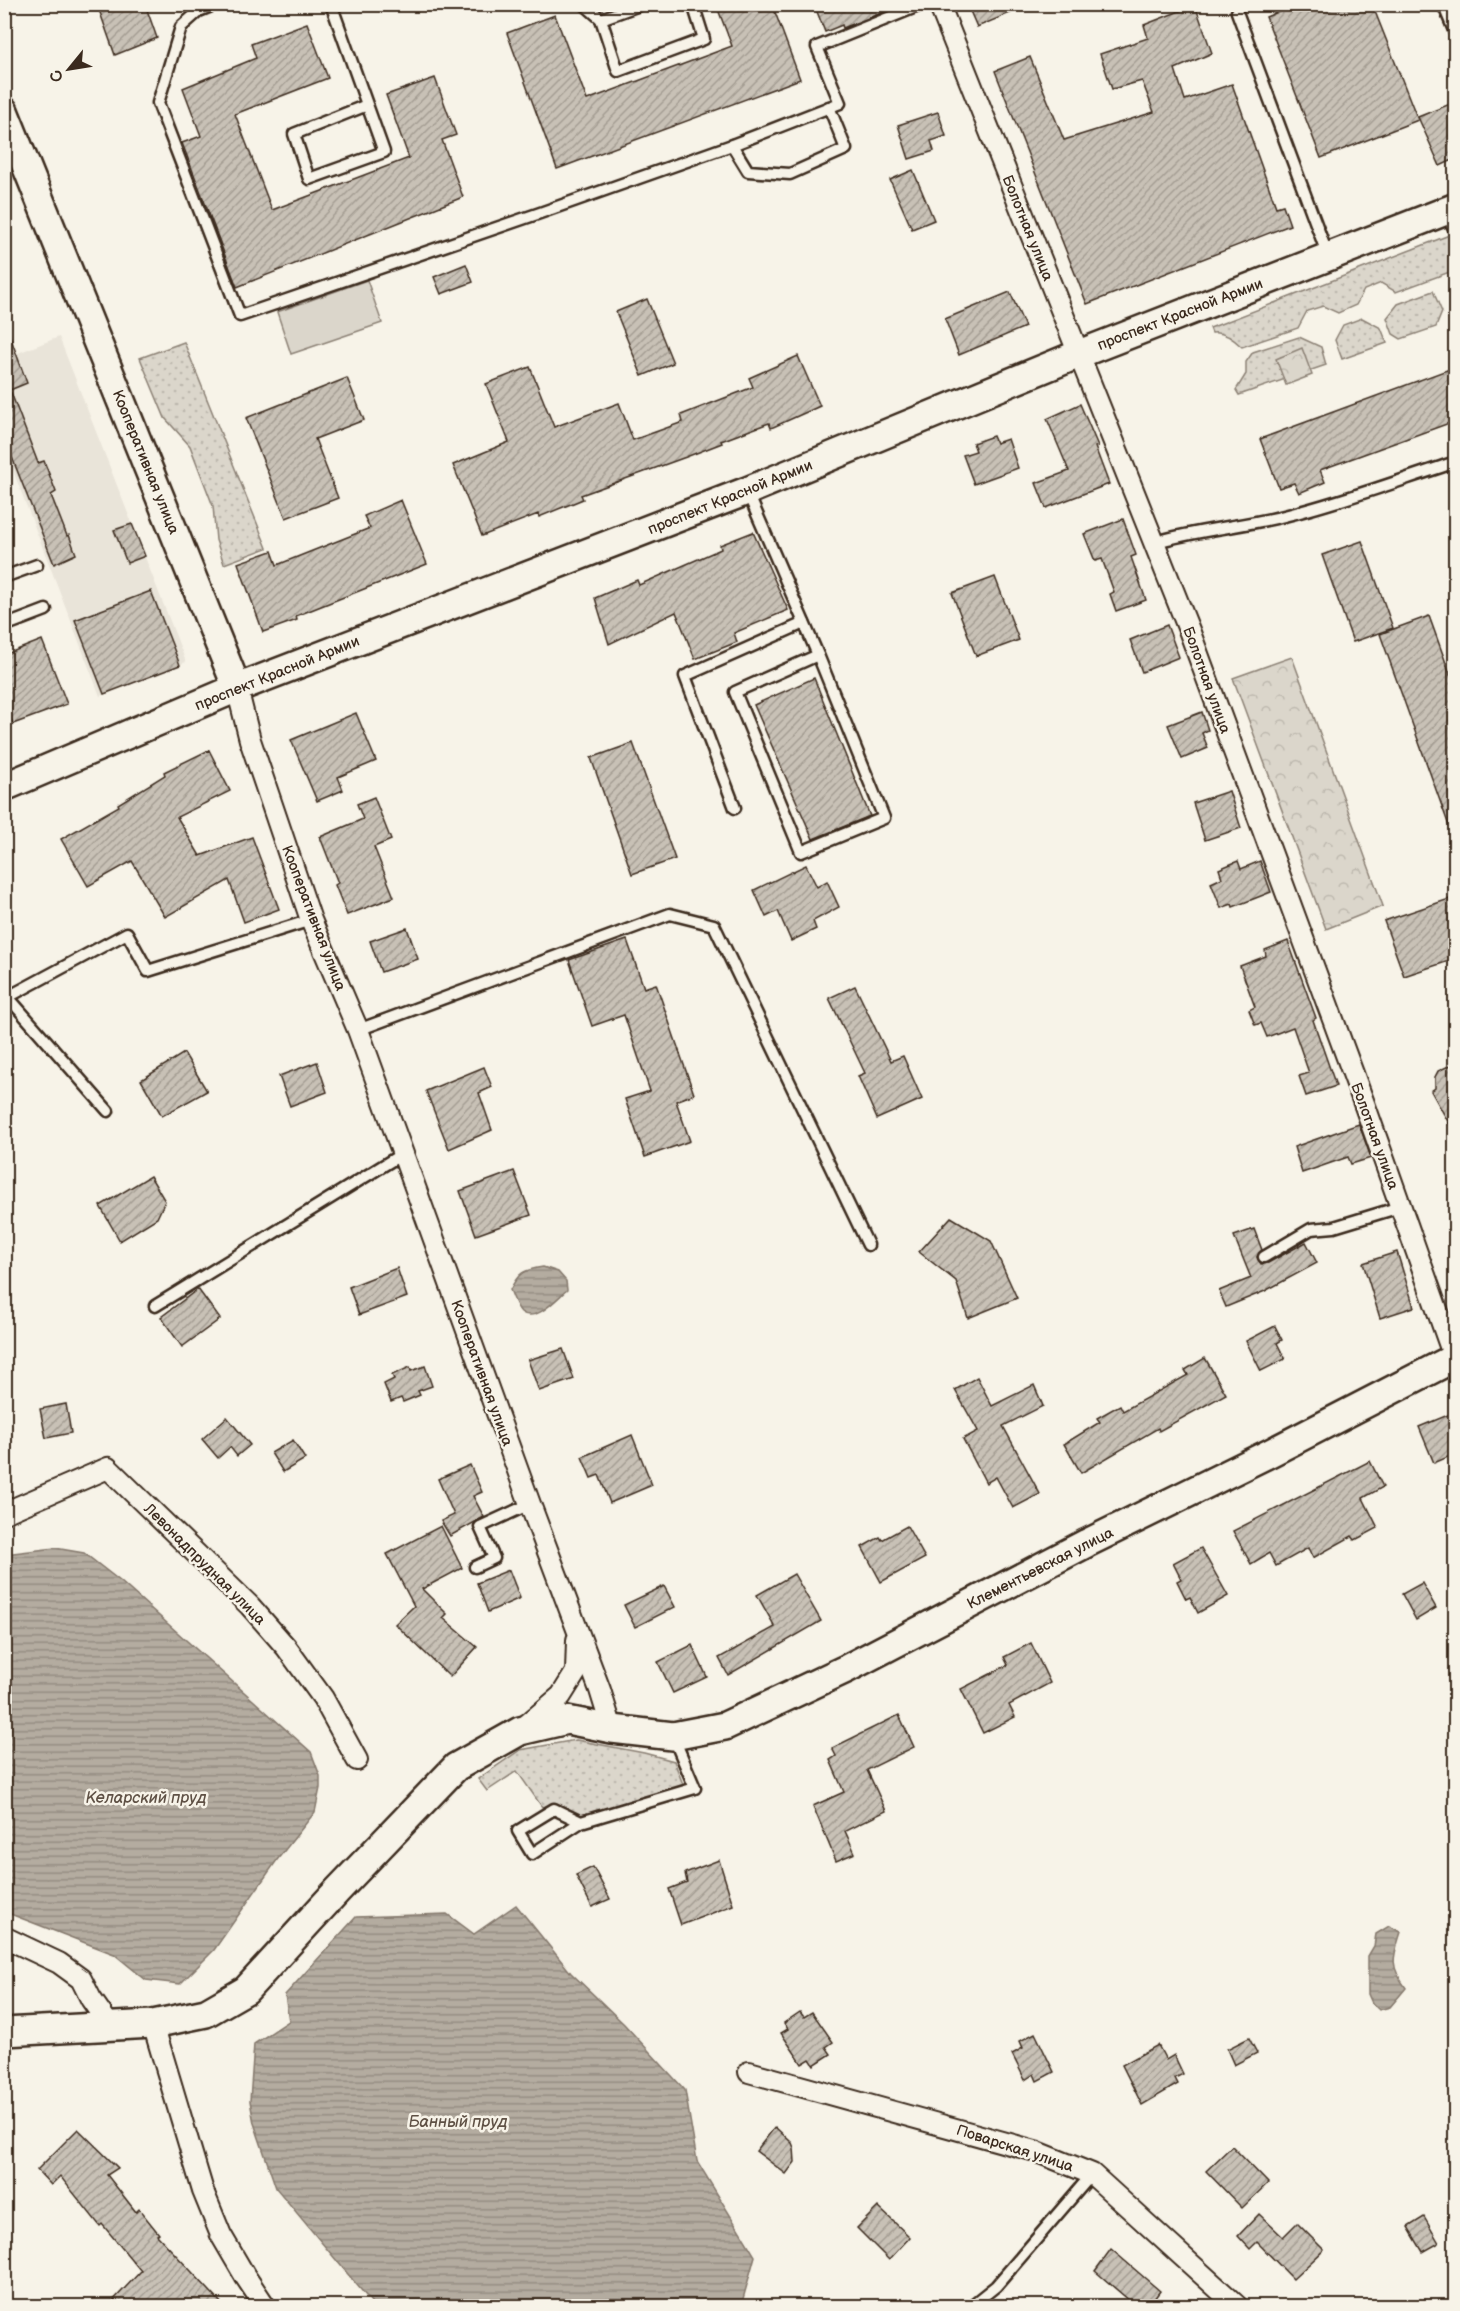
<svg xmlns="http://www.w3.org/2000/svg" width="1460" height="2311" viewBox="0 0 1460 2311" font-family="'Balsamiq Sans',sans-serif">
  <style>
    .built { fill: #e9e4d9 }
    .grass { fill: url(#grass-dots); stroke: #8b8074; stroke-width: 1.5 }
    .park { fill: url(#park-crowns); stroke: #8b8074; stroke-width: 1.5 }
    .pitch { fill: #dbd6cb; stroke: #8b8074; stroke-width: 1.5 }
    .water { fill: url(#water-rules); stroke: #84786c; stroke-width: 1.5 }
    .building { fill: url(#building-hatch); stroke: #3b2a1e; stroke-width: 1.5 }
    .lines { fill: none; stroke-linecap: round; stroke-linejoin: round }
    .lane-casing { stroke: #3b2a1e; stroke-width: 15 }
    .street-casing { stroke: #3b2a1e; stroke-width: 24 }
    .secondary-casing { stroke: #3b2a1e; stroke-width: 32 }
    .lane { stroke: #f7f3e8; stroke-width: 10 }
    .street { stroke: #f7f3e8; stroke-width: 20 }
    .secondary { stroke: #f7f3e8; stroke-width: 27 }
    .labels { text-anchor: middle; stroke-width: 5; stroke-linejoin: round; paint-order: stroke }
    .street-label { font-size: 15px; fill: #3b2a1e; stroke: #f7f3e8 }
    .water-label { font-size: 16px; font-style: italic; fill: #5f5145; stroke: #f7f3e8 }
  </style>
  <defs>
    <pattern id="grass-dots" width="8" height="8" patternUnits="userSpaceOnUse" patternTransform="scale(1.5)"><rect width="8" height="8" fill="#dbd6cb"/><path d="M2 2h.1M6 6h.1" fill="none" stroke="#bdb8ae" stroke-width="1.8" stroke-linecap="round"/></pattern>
    <pattern id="park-crowns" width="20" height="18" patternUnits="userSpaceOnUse" patternTransform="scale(1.5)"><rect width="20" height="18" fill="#dbd6cb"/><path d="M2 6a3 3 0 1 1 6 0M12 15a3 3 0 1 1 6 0" fill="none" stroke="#bdb8ae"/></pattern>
    <pattern id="water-rules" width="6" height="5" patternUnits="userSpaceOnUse" patternTransform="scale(1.5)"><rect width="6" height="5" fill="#b4aca0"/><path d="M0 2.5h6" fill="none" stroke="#948c82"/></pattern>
    <pattern id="building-hatch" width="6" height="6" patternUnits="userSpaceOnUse" patternTransform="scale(1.5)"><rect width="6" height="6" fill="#c8c1b6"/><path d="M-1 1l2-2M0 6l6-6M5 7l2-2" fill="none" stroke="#a49d93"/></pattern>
  </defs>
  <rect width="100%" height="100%" fill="#f7f3e8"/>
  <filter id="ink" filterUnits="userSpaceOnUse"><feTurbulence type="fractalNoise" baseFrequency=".0167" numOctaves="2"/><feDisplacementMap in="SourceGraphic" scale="12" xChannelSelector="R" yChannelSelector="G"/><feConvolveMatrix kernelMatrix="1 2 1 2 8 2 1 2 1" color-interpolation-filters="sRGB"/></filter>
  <g filter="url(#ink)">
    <!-- built -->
    <polygon class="built" points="59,337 186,662 100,696 5,450 5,358"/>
    <!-- grass -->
    <g class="grass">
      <path d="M1452,234l3,4v32l-59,22 -15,-9 -17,7 -8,15 -18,8 -15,-7 -16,5 -9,17 -56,19c-8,-8 -18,-16 -30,-14l-2,-5z"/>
      <polygon points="1433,291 1442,312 1436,327 1401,339 1393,334 1387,318 1398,304"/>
      <polygon points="1362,318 1381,328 1387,343 1342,359 1335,340 1343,325"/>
      <polygon points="1299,337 1321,347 1326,365 1239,395 1236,390 1246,374 1246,362 1253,352"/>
      <polygon points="184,342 267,548 224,564 216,540 213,506 190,446 165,418 140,358"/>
      <polygon points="576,1740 644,1753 674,1761 684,1787 583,1816 552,1805 542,1807 517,1771 487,1791 478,1779 520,1750"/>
    </g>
    <!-- park -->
    <g class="park">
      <polygon points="1302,348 1312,375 1286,385 1276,359"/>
      <polygon points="1292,657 1383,906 1326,929 1233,678"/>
    </g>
    <!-- pitch -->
    <polygon class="pitch" points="367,280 382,323 291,354 277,312"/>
    <!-- water -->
    <g class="water">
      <path d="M543,1267l15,5 8,9 1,9c-10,8 -31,34 -46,22 -5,-5 -8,-16 -11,-22 9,-18 13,-20 33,-23z"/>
      <polygon points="55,1548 84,1553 120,1581 311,1752 320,1776 320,1788 315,1812 277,1860 214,1950 180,1984 146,1980 114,1954 5,1912 5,1554"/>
      <polygon points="516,1905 571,1973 624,2024 685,2090 697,2161 755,2256 741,2306 402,2306 372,2303 276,2188 254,2123 250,2101 254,2044 289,2021 285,1995 356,1917 447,1914 474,1934"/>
      <path d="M1389,1926l12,6c-8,25 -12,33 5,56l-16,19 -11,3 -7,-7 -4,-9v-38l6,-10 2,-12z"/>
    </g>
    <!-- building -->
    <g class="building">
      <polygon points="97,4 145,4 157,38 115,55"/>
      <polygon points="716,4 772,4 800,79 557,169 507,33 555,15 587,100 732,46"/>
      <polygon points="814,4 889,4 891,9 843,28 842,25 825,32"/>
      <polygon points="967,4 1029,4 1029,5 977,27"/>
      <polygon points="1298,4 1372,4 1418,120 1321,158 1266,17"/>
      <polygon points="1195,5 1212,53 1175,69 1185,100 1232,84 1276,207 1283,205 1290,225 1087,304 995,71 1030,57 1064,140 1154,112 1142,81 1112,89 1100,54 1148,38 1144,25"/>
      <polygon points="307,23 328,78 235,114 272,210 409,158 386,95 435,78 456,135 442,140 463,197 237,287 182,143 201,136 183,88 256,58 251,44"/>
      <polygon points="1455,102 1455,159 1440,166 1418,117"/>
      <polygon points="938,112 946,136 931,141 934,151 909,159 898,125"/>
      <polygon points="913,170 934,220 912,229 890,180"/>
      <polygon points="466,264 473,282 441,294 434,277"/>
      <polygon points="1010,292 1025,327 959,355 945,319"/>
      <polygon points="647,299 673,363 642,376 616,312"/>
      <polygon points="4,328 7,328 27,383 10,390 38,463 44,461 56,492 51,495 67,536 69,535 76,554 54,564 4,437"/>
      <polygon points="798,356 820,406 771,428 769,423 721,441 722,443 686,457 581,495 583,499 539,517 538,514 482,536 453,465 509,442 486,384 530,367 554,427 619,403 633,440 683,422 681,415 753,387 749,378"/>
      <polygon points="1455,367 1455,421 1320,470 1325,482 1299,493 1294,483 1279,488 1260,439"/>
      <polygon points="347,378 364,420 315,439 338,498 286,518 246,418"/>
      <polygon points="1080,404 1098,446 1095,447 1109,484 1046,508 1036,483 1069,471 1047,419"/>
      <polygon points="993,436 996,443 1008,439 1018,468 974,484 963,455 976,451 973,443"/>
      <polygon points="401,500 427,564 296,616 297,620 263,632 238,563 272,551 277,565 370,528 364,516"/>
      <polygon points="1123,519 1136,555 1131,557 1146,600 1116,611 1110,594 1114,592 1102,559 1095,561 1084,534"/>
      <polygon points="132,524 145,556 127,563 114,530"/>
      <polygon points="753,532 788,610 734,633 737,642 695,659 676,612 609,644 595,598 637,580 639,585 721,549 720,545"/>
      <polygon points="1362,541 1393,628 1353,642 1322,555"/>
      <polygon points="995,577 1019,640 976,656 952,593"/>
      <polygon points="151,591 180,665 104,694 75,620"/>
      <polygon points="1429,616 1455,688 1455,836 1453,837 1380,634"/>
      <polygon points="1167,625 1179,657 1142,672 1130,640"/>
      <polygon points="42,640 67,704 13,724 4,703 4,655"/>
      <polygon points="814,678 870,816 813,839 754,705"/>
      <polygon points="1202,712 1208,730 1202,733 1208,748 1182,759 1168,725"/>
      <polygon points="356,713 376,761 338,777 343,790 317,801 291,740"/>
      <polygon points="633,743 675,859 632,874 591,758"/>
      <polygon points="209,750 230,791 177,817 200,856 252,837 279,909 244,922 229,880 165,917 132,861 88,886 61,839 119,806 118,804 165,775 164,772"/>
      <polygon points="1229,791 1241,828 1205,840 1193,803"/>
      <polygon points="374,797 391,840 374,847 394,897 347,915 335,885 338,883 320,837 363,819 357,804"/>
      <polygon points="1238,861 1241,869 1260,861 1271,892 1233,907 1232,904 1221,908 1211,883 1222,878 1219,869"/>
      <polygon points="806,865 817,887 827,881 839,907 813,921 816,929 791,941 778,911 766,917 754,890"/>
      <polygon points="1455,897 1455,959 1404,976 1384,921"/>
      <polygon points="407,928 418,959 381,972 370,941"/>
      <polygon points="627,940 644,988 656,984 694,1094 676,1101 690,1141 645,1157 625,1099 650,1091 624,1015 592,1026 569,960"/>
      <polygon points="1288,941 1316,1018 1313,1020 1336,1086 1306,1096 1299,1076 1309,1073 1293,1027 1267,1037 1261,1023 1255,1025 1249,1010 1255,1007 1240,966 1266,956 1265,950"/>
      <polygon points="855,986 891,1061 903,1056 922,1099 877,1119 858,1076 865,1073 829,998"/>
      <polygon points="184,1053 207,1091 162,1116 141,1080"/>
      <polygon points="317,1062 327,1092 290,1106 279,1076"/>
      <polygon points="1455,1063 1455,1134 1431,1091 1435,1088 1435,1077 1438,1071"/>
      <polygon points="484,1067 492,1087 479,1093 492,1130 449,1149 426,1091"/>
      <polygon points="1359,1124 1371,1158 1351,1164 1348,1157 1302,1173 1294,1147"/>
      <polygon points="514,1171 531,1215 476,1235 460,1191"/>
      <polygon points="150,1176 165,1201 157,1218 120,1241 100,1206"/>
      <polygon points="951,1217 991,1241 1017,1298 968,1318 956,1281 919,1252"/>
      <polygon points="1254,1229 1262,1250 1257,1257 1261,1264 1268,1263 1306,1242 1317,1263 1265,1291 1226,1307 1219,1291 1251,1278 1234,1236"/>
      <polygon points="1397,1252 1414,1307 1380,1318 1363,1263"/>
      <polygon points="397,1268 407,1297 359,1315 349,1287"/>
      <polygon points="198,1289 220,1319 182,1347 161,1317"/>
      <polygon points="1275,1326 1282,1340 1277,1343 1285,1359 1261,1371 1246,1341"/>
      <polygon points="563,1349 574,1379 539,1391 528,1360"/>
      <polygon points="1205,1358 1226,1394 1159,1431 1158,1428 1081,1473 1064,1444 1100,1422 1097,1418 1120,1405 1123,1411 1188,1375 1185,1370"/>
      <polygon points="425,1366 432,1386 418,1391 420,1395 403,1402 401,1398 391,1402 384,1384 394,1379 392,1375 410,1367 411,1371"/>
      <polygon points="977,1377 992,1406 1034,1385 1043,1406 1003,1426 1040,1494 1013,1508 996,1477 986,1483 963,1439 978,1431 955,1390"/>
      <polygon points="66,1404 71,1433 46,1438 40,1409"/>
      <polygon points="1455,1412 1455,1454 1434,1463 1419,1427"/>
      <polygon points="227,1417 250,1445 237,1456 230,1447 218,1458 202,1439"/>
      <polygon points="632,1435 652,1485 610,1503 599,1475 591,1478 582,1457"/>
      <polygon points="293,1440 305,1459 283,1472 271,1453"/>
      <polygon points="1370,1461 1383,1487 1363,1498 1378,1528 1355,1540 1352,1536 1313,1558 1308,1548 1276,1566 1269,1553 1251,1564 1233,1531"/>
      <polygon points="470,1465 482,1492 473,1496 484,1517 450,1536 441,1521 454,1515 438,1479"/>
      <polygon points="441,1526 462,1568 422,1589 447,1614 443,1618 477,1647 450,1677 395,1624 414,1606 387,1554"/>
      <polygon points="907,1526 925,1558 881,1582 862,1547 880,1537 882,1540"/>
      <polygon points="1201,1548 1228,1596 1198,1613 1190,1597 1186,1599 1177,1581 1181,1579 1173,1563"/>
      <polygon points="509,1570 520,1598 488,1612 477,1583"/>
      <polygon points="794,1574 821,1621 728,1675 719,1658 775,1627 757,1595"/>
      <polygon points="1422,1583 1436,1608 1416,1620 1402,1594"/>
      <polygon points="664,1586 675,1607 635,1627 624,1605"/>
      <polygon points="1031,1643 1050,1683 1009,1705 1015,1717 983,1733 961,1689 1008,1665 1004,1657"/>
      <polygon points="692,1645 707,1677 673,1693 658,1662"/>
      <polygon points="899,1715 914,1747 867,1770 886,1811 845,1831 855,1853 836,1861 813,1806 844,1792 830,1760 836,1756 832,1748"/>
      <polygon points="719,1860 733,1905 681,1925 669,1889 687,1882 685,1873"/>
      <polygon points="593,1867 610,1899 592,1907 576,1875"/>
      <polygon points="800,2012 804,2017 812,2012 833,2042 826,2047 831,2054 814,2065 810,2059 802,2064 781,2033 788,2029 784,2023"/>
      <polygon points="1035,2033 1054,2072 1037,2081 1034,2074 1025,2080 1012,2054 1023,2048 1020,2041"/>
      <polygon points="1249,2038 1257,2053 1234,2065 1227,2049"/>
      <polygon points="1158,2045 1166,2060 1174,2055 1183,2074 1175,2078 1178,2084 1142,2105 1122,2065"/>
      <polygon points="775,2127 792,2143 794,2148 795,2162 786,2174 756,2151"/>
      <polygon points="78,2129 118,2168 107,2175 136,2212 139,2209 159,2234 157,2235 225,2307 107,2307 141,2271 102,2224 100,2226 60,2176 51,2185 37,2170"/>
      <polygon points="1232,2146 1268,2183 1242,2208 1206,2171"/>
      <polygon points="878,2207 910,2237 889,2260 857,2228"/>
      <polygon points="1259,2214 1283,2237 1297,2223 1324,2250 1293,2279 1257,2242 1250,2249 1238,2236"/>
      <polygon points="1424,2217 1439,2243 1423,2252 1408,2227"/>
      <polygon points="1111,2249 1160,2291 1148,2307 1137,2307 1095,2271"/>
    </g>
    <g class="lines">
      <defs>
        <g id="lane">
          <polyline points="216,4 199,11 181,27 158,103 240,316 540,213 732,145 840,103 817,47 923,4"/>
          <polyline points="331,4 384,152 309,179 294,134 367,105"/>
          <polyline points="584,4 601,19 618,71 704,39 693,4"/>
          <polyline points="1443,4 1456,35"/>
          <polyline points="1237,12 1328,256"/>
          <polyline points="601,19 642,4"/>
          <polyline points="732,145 748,171 790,174 846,149 829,107"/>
          <polyline points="1445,211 1456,232"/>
          <polyline points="747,491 818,655 884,818 801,852 735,692 818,655"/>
          <path d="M1153,543c45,-14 90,-16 135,-28 57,-14 112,-35 168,-53"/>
          <polyline points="4,577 37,565"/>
          <polyline points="4,626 46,610"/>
          <polyline points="735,808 685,676 804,623"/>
          <polyline points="358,1030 670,914 714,925 868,1245"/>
          <polyline points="108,1111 8,997 127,933 148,971 311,920"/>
          <polyline points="1264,1257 1311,1229 1334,1227 1400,1207"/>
          <polyline points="155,1306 402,1154"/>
          <polyline points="475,1567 494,1558 480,1527 530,1504"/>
          <polyline points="581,1822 554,1809 518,1831 532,1854 581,1822 695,1788 673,1736"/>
          <polyline points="971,2306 996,2286 1092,2174"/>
        </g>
        <g id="street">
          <polyline points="939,4 1189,630 1365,1106 1456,1363"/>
          <polyline points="237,688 250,740 311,920 358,1030 530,1504 600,1690 612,1729"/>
          <polyline points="4,1513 108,1468 250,1606 286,1647 323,1698 357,1760"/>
          <polyline points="522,1729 561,1696 576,1672 577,1640"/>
          <polyline points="4,1937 59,1963 81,1979 91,1999 110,2026"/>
          <polyline points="153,2024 203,2191 221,2235 245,2276 265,2306"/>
          <polyline points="749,2072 1035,2151 1092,2174 1237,2306"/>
        </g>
        <g id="secondary">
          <polyline points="4,111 237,688"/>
          <polyline points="4,787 237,688 747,491 1079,354 1456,207"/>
          <polyline points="4,2032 153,2024 206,2013 246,1990 337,1891 456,1767 520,1731 567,1720 612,1729 673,1736 725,1726 846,1669 1087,1543 1270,1453 1456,1357"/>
        </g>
      </defs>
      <!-- lane casing -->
      <use href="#lane" class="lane-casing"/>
      <!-- street casing -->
      <use href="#street" class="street-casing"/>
      <!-- secondary casing -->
      <use href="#secondary" class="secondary-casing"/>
      <!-- lane -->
      <use href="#lane" class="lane"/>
      <!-- street -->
      <use href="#street" class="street"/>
      <!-- secondary -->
      <use href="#secondary" class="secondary"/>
    </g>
  </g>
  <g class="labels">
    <!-- street labels -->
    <g class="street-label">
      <text transform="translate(1028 228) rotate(68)" y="5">Болотная улица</text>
      <text transform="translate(1180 314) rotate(-21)" y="5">проспект Красной Армии</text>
      <text transform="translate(146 462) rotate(68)" y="5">Кооперативная улица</text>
      <text transform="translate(730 497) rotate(-22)" y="5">проспект Красной Армии</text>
      <text transform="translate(277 673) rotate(-22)" y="5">проспект Красной Армии</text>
      <text transform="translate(1207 680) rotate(70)" y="5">Болотная улица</text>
      <text transform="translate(314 918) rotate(69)" y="5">Кооперативная улица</text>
      <text transform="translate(1375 1136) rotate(70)" y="5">Болотная улица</text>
      <text transform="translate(482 1373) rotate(70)" y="5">Кооперативная улица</text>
      <text transform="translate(205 1564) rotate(45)" y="5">Левонадпрудная улица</text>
      <text transform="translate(1040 1568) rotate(-27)" y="5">Клементьевская улица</text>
      <text transform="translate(1015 2148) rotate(18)" y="5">Поварская улица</text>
    </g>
    <!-- water labels -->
    <g class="water-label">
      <text x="146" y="1803">Келарский пруд</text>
      <text x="458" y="2127">Банный пруд</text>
    </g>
  </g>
  <!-- margin -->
  <rect width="1460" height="2311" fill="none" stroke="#f7f3e8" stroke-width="24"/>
  <rect x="12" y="12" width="1436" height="2287" fill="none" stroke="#3b2a1e" stroke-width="2" filter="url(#ink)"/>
  <!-- north arrow -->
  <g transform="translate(69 69) rotate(240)" stroke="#f7f3e8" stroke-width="4.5" paint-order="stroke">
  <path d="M0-4.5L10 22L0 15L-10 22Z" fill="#3b2a1e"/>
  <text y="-9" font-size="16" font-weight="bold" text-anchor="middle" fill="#3b2a1e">С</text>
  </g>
</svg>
